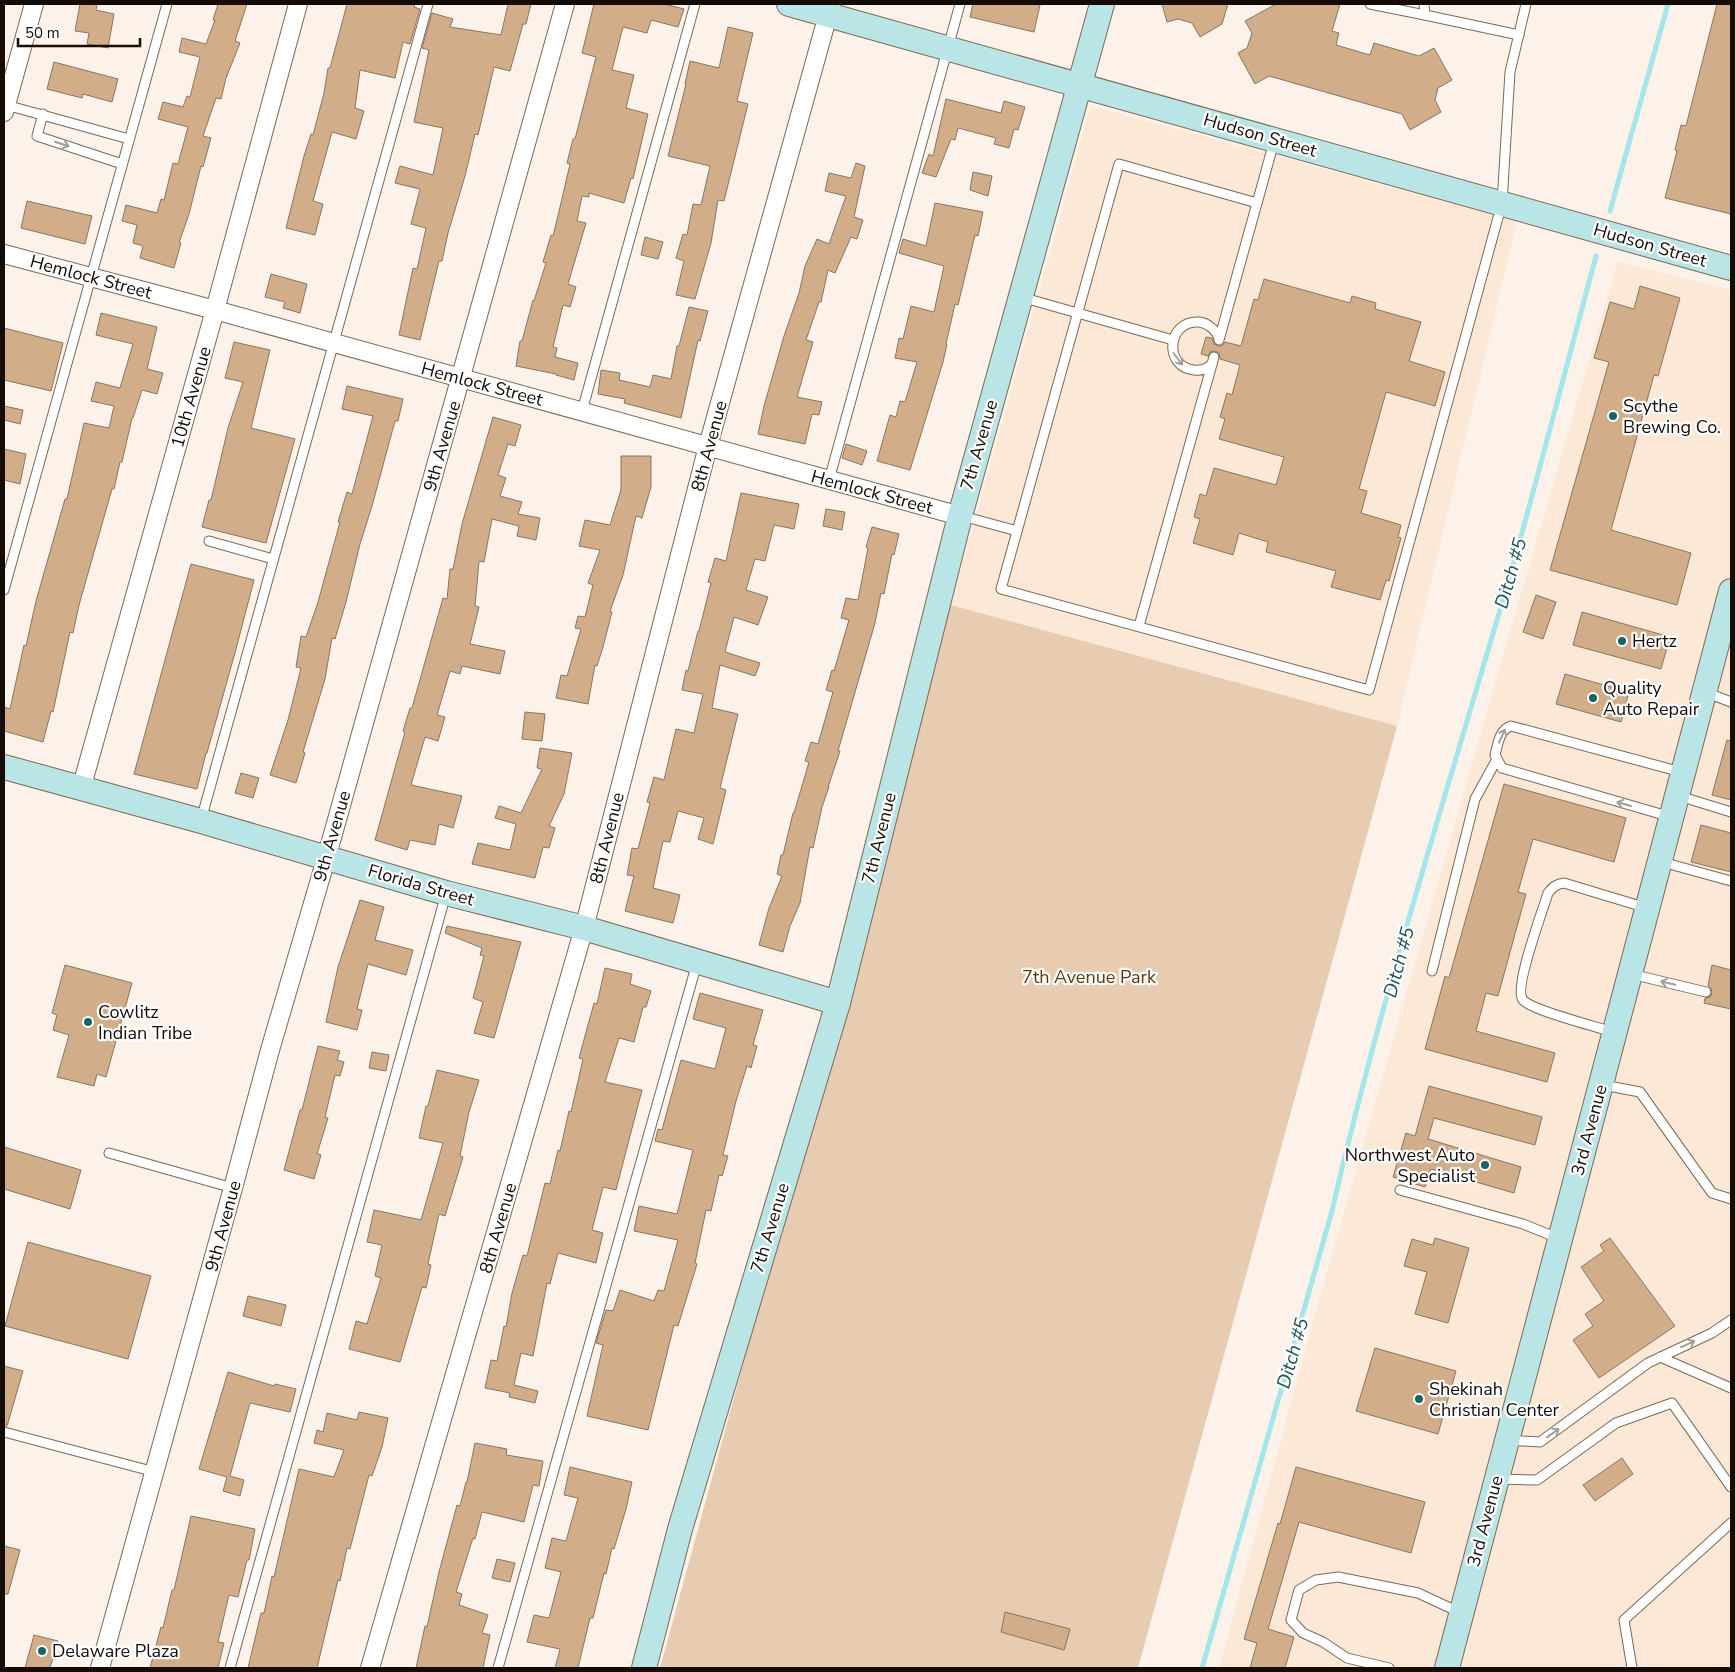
<svg xmlns="http://www.w3.org/2000/svg" width="1735" height="1672" font-family="'Nunito Sans',sans-serif">
	<style>
		.built { fill: #fbe8d6 }
		.green { fill: #e7ccb2 }
		.lines { fill: none; stroke-linecap: round; stroke-linejoin: round }
		.stream { stroke: #a5e6ea; stroke-width: 5 }
		.building { fill: #d2ad89; stroke: #8b7560 }
		.lane-casing { stroke: #7e6853; stroke-width: 11 }
		.street-casing { stroke: #7e6853; stroke-width: 20 }
		.secondary-casing { stroke: #7e6853; stroke-width: 26 }
		.lane { stroke: #fff; stroke-width: 9 }
		.street { stroke: #fff; stroke-width: 18 }
		.secondary { stroke: #bae5e7; stroke-width: 24 }
		.oneway { stroke: #a19e9b }
		.poi-dot { fill: #17656a; stroke: #fff; stroke-width: 2 }
		.labels { text-anchor: middle; stroke-width: 4.5; stroke-linejoin: round; paint-order: stroke }
		.street-label { font-size: 18px; fill: #140c05; stroke: #fff }
		.poi-label { font-size: 18px; fill: #140c05; stroke: #fff; text-anchor: start }
		.park-label { font-size: 18px; fill: #5b370a; stroke: #fff }
		.water-label { font-size: 19px; font-style: italic; fill: #1a5155; stroke: #fff }
	</style>
	<rect width="100%" height="100%" fill="#fcf2e9"/>
	<g class="built">
		<path d="M1091,106l426,115 -120,505 -446,-121z"/>
		<path d="M1618,261l113,29v1378h-512l93,-343 182,-638z"/>
	</g>
	<path class="green" d="M951,605l446,121 -259,942h-478z"/>
	<g class="lines">
		<g class="stream">
			<path d="M1610,211l58,-207"/>
			<path d="M1202,1668l130,-457c50,-217 118,-429 180,-642 29,-104 56,-209 84,-313"/>
		</g>
	</g>
	<g class="building">
		<path d="M80,4h17l-1,6 18,4 -6,34 -21,-4 2,-11 -14,-2z"/>
		<path d="M218,4h29l-12,37 5,2 -14,35 -5,21 -5,-1 -13,38 8,2 -8,29 -2,-1 -12,48 -10,29h2l-7,25 -34,-10 3,-12 -10,-3 4,-18 -15,-4 4,-16 31,8 4,-14 3,1 9,-37 5,1 10,-37 -30,-8 5,-17 20,5 4,-11 3,1 10,-40 -21,-5 3,-14 24,6 9,-24h-2z"/>
		<path d="M347,4h68l-1,3 6,2 -10,35 -7,-2 -8,36 -35,-8 -5,38 9,3 -8,28 -24,-7 -19,69 10,3 -8,31 -29,-7 18,-72 7,-22 2,1 11,-42 4,-25h2z"/>
		<path d="M508,4h23l-5,20h-3l-13,47 -16,-4 -16,68 -3,-1 -10,42 -17,57 -6,28h-3l-19,79 -21,-5 14,-67 4,1 9,-41 -15,-4 9,-35 -25,-6 5,-17 33,9 10,-47 -29,-6 15,-72 -7,-2 10,-35 21,6 -3,8 51,8z"/>
		<path d="M594,4h70l20,5 -6,18 -27,-7 -4,13 -24,-6 -11,43 22,5 -8,33 22,6 -15,65 -2,-1 -7,25 -35,-10v4l-7,-1 -5,25 9,2 -18,61 8,3 -6,20 -7,-2 -10,42 4,1 -2,9 23,6 -4,17 -18,-5v-1l-40,-8 4,-25h2l11,-41 1,1 12,-38 -3,-1 8,-27 2,1 8,-33 9,-39 -3,-1 6,-24h2l21,-82 -14,-4z"/>
		<path d="M973,4h60l7,1 -6,27 -64,-15z"/>
		<path d="M1162,4h66l-6,20 -22,13 -8,-14 -14,-4 -11,3z"/>
		<path d="M1276,4h64l-8,27 7,2 -3,12 34,10 4,-12 45,13 15,-8 18,32 -14,8 -3,12 6,12 -31,18 -8,-16 -133,-38 -14,8 -17,-31 9,-5 5,-15 -7,-12z"/>
		<path d="M1717,4h14v210l-66,-16 12,-47 -2,-1 6,-25 5,1z"/>
		<path d="M728,27l25,6 -16,68 11,3 -24,97 -6,-1 -7,43 -16,56 -19,-4 8,-34 -8,-3 7,-24 4,1 6,-31 8,1 9,-39 -42,-10 18,-72h-1l5,-23 29,7z"/>
		<path d="M54,62l64,17 -6,23 -29,-8 -1,4 -35,-9z"/>
		<path d="M946,99l55,14 3,-12 21,6 -7,23 -4,-1 -5,19 -15,-4 2,-6 -38,-10 -3,12 -4,-1 -15,38 -14,-4 7,-19 4,2z"/>
		<path d="M856,163l9,3 -11,51 9,3 -6,19 -6,-2 -16,36 -7,-3 -7,32h-2l-13,38 7,2 -16,55 25,5 -3,13 -7,-1 -7,30 -47,-10 6,-28 20,-70 15,-43 6,-27 12,-27 12,5 17,-48 -21,-5 4,-18 22,5z"/>
		<path d="M973,172l19,4 -4,20 -18,-6z"/>
		<path d="M27,201l65,15 -7,28 -64,-16z"/>
		<path d="M935,203l48,9 -5,24 -3,-1 -17,70 -3,-1 -9,40h1l-4,18 -33,108 -33,-9 13,-46 6,2 4,-16 5,1 12,-40 -22,-4 4,-20 4,1 8,-33 23,6 10,-46 -45,-13 4,-14 23,7z"/>
		<path d="M645,237l18,5 -5,17 -17,-4z"/>
		<path d="M271,274l36,10 -7,29 -17,-5 2,-6 -20,-5z"/>
		<path d="M1264,279l86,24 2,-7 24,7 -1,6 46,13 -12,39 36,11 -10,34 -49,-14 -27,97 8,2 -6,22 40,12 -3,12 3,1 -12,43 -3,-1 -6,20 -49,-13 5,-16 -70,-19 2,-10 -29,-9 -6,22 -40,-12 7,-24 -6,-2 6,-23 6,2 8,-28 62,17 8,-28 -65,-18 6,-20 -5,-2 7,-24 5,2 8,-30 -20,-6 -1,-6 -4,-2 -5,1 -2,4 -7,-2 5,-17 6,1 2,6 4,2 5,-1 2,-3 16,4 13,-47 4,1z"/>
		<path d="M1640,286l40,12 -22,78 -4,-1 -43,155 80,23 -14,52 -127,-35 59,-208 -15,-4 16,-56 24,7z"/>
		<path d="M689,307l19,4 -8,30 -2,-1 -17,78 -57,-15 1,-4 -27,-5 3,-24 19,3 -1,7 31,7 3,-12 18,4 6,-33h2z"/>
		<path d="M101,313l56,14 -10,42 16,4 -6,21 -15,-4 -9,28h-1l-10,44h-2l-6,27h-2l-33,116 -6,28 -3,-1 -17,80 -2,-1 -8,31 -39,-11v-24l6,2 14,-64 2,1 10,-45 29,-102h2l17,-76 25,5 5,-22 -23,-5 5,-19 24,6 13,-44 -37,-9z"/>
		<path d="M4,328l59,15 -12,48 -47,-11z"/>
		<path d="M234,342l36,8 -19,78 44,11 -29,104 -64,-16 7,-27h2l17,-72 15,-46 -18,-4z"/>
		<path d="M347,386l56,13 -5,22h-3l-23,85 -12,38 -14,58 -11,37 -3,-1 -7,41 -22,73 2,1 -9,30 -26,-8 18,-55 13,-52 -5,-1 5,-31 5,1 12,-35 22,-80h-2l9,-30 5,2 21,-78 -31,-7z"/>
		<path d="M4,406l19,4 -3,14 -16,-4z"/>
		<path d="M493,417l28,8 -6,21 -7,-2 -10,31 8,3 -6,18 22,6 -4,12 22,4 -4,22 -19,-4 2,-10 -27,-7 -8,43 -5,-1 -4,45 4,1 -9,37 35,7 -5,23 -38,-8 -2,8 -10,-3 -13,44 8,2 -7,24 -13,-4 -14,48 51,11 -9,32 -14,-4 -4,21 -25,-5 -3,10 -32,-10 30,-108 -2,-1 7,-23h2l31,-110 4,1 3,-30h3l9,-45z"/>
		<path d="M846,444l21,7 -5,14 -20,-7z"/>
		<path d="M4,449l22,5 -6,30 -16,-4z"/>
		<path d="M621,456h30v31l-9,31 -6,-2 -13,59 -13,36 2,1 -9,35 -6,19 -2,-1 -7,39 -32,-6 5,-23 6,1 14,-47 -6,-1 3,-12 7,1 8,-32 -5,-2 12,-33 -21,-4 6,-26 25,5 11,-35z"/>
		<path d="M741,493l58,11 -5,25 -20,-4 -9,36 -10,-2 -9,31 22,7 -10,28 -24,-8 -9,35 35,11 -5,13 -35,-11 -8,43 26,6 -18,74 6,2 -13,54 -15,-5 6,-21 -26,-7 -8,31 -7,-1 -10,47 27,7 -7,28 -48,-12 9,-35 -7,-1 5,-27 6,1 12,-46 -3,-1 7,-25 10,3 12,-51 18,4 9,-39 -21,-4 4,-20 2,1 10,-40h1l12,-48 -3,-1 7,-24 11,3z"/>
		<path d="M826,509l19,3 -3,18 -19,-4z"/>
		<path d="M872,527l27,7 -5,21 -2,-1 -8,40 -3,-1 -6,30 -37,128h2l-12,36h1l-7,20 -9,41 -3,-1 -10,56 -10,23 -7,26 -24,-7 10,-37 13,-32 -5,-2 4,-19h2l10,-42h1l15,-51 -4,-1 6,-19 7,2 15,-52 -7,-2 6,-20 2,1 15,-51 -8,-2 5,-20 12,2 10,-52 -2,-1z"/>
		<path d="M191,564l63,16 -18,69 -29,104h-1l-9,36 -63,-15z"/>
		<path d="M1536,595l20,7 -13,37 -20,-7z"/>
		<path d="M1582,612l88,25 -9,32 -88,-24z"/>
		<path d="M1565,674l64,18 -8,30 -65,-18z"/>
		<path d="M525,712l20,2 -3,27 -20,-2z"/>
		<path d="M1727,740l4,1v59l-19,-5z"/>
		<path d="M540,748l32,5 -8,41 -15,32 6,2 -6,20 -6,-1 -8,31 -63,-14 6,-21 32,7 6,-26 -21,-6 4,-12 22,7 21,-44 -5,-1z"/>
		<path d="M241,773l18,5 -6,20 -18,-5z"/>
		<path d="M1504,784l122,34 -12,44 -81,-23 -15,53 8,2 -28,102 -12,-3 -10,38 79,22 -8,29 -122,-33 20,-73 4,2z"/>
		<path d="M1701,825l30,8v39l-40,-10z"/>
		<path d="M360,900l24,7 -9,33 38,10 -7,25 -38,-11 -11,45 5,1 -5,20 -31,-8 12,-55z"/>
		<path d="M447,926l74,16 -27,96 -20,-5 9,-31 -10,-4 11,-42 -4,-1 2,-7 -37,-15z"/>
		<path d="M65,965l67,18 -26,94 -9,-3 -3,12 -37,-9 12,-42 -16,-5 4,-15 -5,-2z"/>
		<path d="M1712,965l19,5v39l-27,-6 1,-5 5,-1 2,-4 -1,-5 -3,-2z"/>
		<path d="M605,968l27,6 -2,10 21,7 -5,16h-3l-9,35 -15,-4 -14,44 37,8 -26,100 -13,-3 -11,43 11,3 -7,30 -38,-10 -8,31 -3,-1 -14,73 -12,-3 -7,32 24,6 -3,12 -26,-6 1,-4 -25,-5 6,-28 6,1 7,-35 2,1 6,-34 11,-38 4,1 18,-73 5,1 8,-34 2,1 9,-40 2,1 12,-53 -4,-1 15,-55 3,1z"/>
		<path d="M700,993l63,17 -10,35 4,1 -6,22 -4,-2 -11,35 -13,54 5,1 -6,20 -3,-1 -8,36 -5,-1 -11,53 2,1 -19,62 -4,-1 -26,105 -61,-14 16,-71 -7,-2 10,-33 7,1 7,-21 34,11 4,-11 6,1 14,-51 -44,-9 5,-25 38,8 16,-64 -38,-9 3,-12 4,1 19,-70 34,9 11,-41 -33,-9z"/>
		<path d="M318,1046l22,5 -3,9 7,2 -4,14 -5,-1 -10,42 3,1 -11,36 4,1 -7,24 -30,-9 16,-60h2z"/>
		<path d="M372,1052l17,3 -3,16 -17,-3z"/>
		<path d="M437,1070l42,10 -10,32 -9,44 3,1 -18,59 -6,-2 -11,50 3,1 -5,23 -4,-1 -22,75 -51,-13 7,-28 11,3 14,-46 -6,-2 7,-31 -15,-3 7,-32 47,10 22,-77 -24,-5 7,-32h2z"/>
		<path d="M1429,1086l113,31 -7,28 -101,-27 -6,21 93,28 -7,26 -83,-24 -6,18 -32,-10 13,-44 9,3z"/>
		<path d="M4,1147l77,23 -11,39 -66,-20z"/>
		<path d="M1435,1238l34,10 -21,75 -33,-9 12,-42 -23,-6 8,-27 21,6z"/>
		<path d="M1610,1238l65,88 -76,52 -26,-38 20,-14 -8,-12 19,-13 -23,-34 23,-16 -4,-6z"/>
		<path d="M28,1242l123,34 -23,83 -123,-33z"/>
		<path d="M248,1296l38,9 -5,21 -38,-10z"/>
		<path d="M1375,1348l81,23 -18,63 -82,-23z"/>
		<path d="M4,1366l19,5 -16,55h-3z"/>
		<path d="M228,1372l46,14 1,-2 21,5 -6,23 -40,-9 -20,73 14,4 -4,16 -17,-5 4,-14 -28,-8z"/>
		<path d="M359,1412l29,6 -6,29 -10,29 -3,-1 -19,74 -3,-1 -7,33 -2,-1 -21,88h-69l13,-55h3l8,-37 2,1 25,-108 35,8 10,-27 -30,-7 3,-13 6,2 4,-19 30,7z"/>
		<path d="M475,1443l32,6 -1,6 37,6 -4,25 -6,-1 -9,37 -42,-10 -7,27 -2,-1 -17,54 6,2 -3,11 29,10 -6,18 8,2 -7,33h-67l9,-42 2,1 12,-55 18,-67 3,1 6,-24h1z"/>
		<path d="M1622,1458l11,16 -38,27 -12,-16z"/>
		<path d="M570,1467l62,15 -6,27 -12,40 -2,-1 -6,26 -2,-1 -11,45h-3l-12,50h-23l5,-19 -33,-7 7,-27 15,3 12,-46 -16,-4 7,-30 14,3 12,-43 -14,-3z"/>
		<path d="M1296,1467l129,35 -14,51 -112,-31 -31,107 26,8 -9,31h-35l7,-25 -13,-4 34,-116 2,1z"/>
		<path d="M191,1516l64,13 -6,31h-2l-9,37 -9,-2 -11,47 6,1 -6,25h-68l11,-41 2,1 9,-38h2z"/>
		<path d="M4,1546l16,4 -12,44h-4z"/>
		<path d="M497,1559l18,4 -5,19 -18,-4z"/>
		<path d="M1005,1612l65,17 -6,21 -63,-18z"/>
		<path d="M34,1635l24,6 -8,27h-25z"/>
	</g>
	<g class="lines">
		<defs>
			<g id="lane">
				<path d="M1370,4l55,11"/>
				<path d="M1424,4l1,11 94,20"/>
				<path d="M6,105l123,34"/>
				<path d="M43,114l-6,22 85,28"/>
				<path d="M1257,203l-138,-39 -118,425 368,101 133,-487 8,-131 16,-68"/>
				<path d="M1021,297l152,43"/>
				<path d="M1219,340l55,-198"/>
				<path d="M1212,364c-5,5 -11,7 -18,6 -31,-3 -27,-50 5,-48 9,1 17,8 20,16"/>
				<path d="M582,411l113,-407"/>
				<path d="M829,480l131,-476"/>
				<path d="M962,516l55,15"/>
				<path d="M209,541l64,18"/>
				<path d="M4,590l163,-586"/>
				<path d="M1139,626l75,-269"/>
				<path d="M1705,692l26,10"/>
				<path d="M1679,796l52,16"/>
				<path d="M1671,817l-169,-49 -7,-13c3,-11 4,-25 16,-29l170,46"/>
				<path d="M201,820l227,-816"/>
				<path d="M1662,862l69,19"/>
				<path d="M1432,971l43,-172 22,-40"/>
				<path d="M1631,974l75,18"/>
				<path d="M1613,1032c-16,-5 -82,-22 -90,-32 -10,-11 20,-90 25,-107 5,-6 8,-9 16,-10l83,25"/>
				<path d="M1603,1085l37,7 72,101 19,6"/>
				<path d="M109,1153l124,35"/>
				<path d="M1400,1190l123,34 37,15"/>
				<path d="M1660,1357l71,31"/>
				<path d="M4,1432l151,40"/>
				<path d="M1507,1440l33,2 108,-79 64,-30 19,-13"/>
				<path d="M1497,1479l40,1 79,-57 56,-20 59,84"/>
				<path d="M230,1668l216,-774"/>
				<path d="M498,1668l199,-705"/>
				<path d="M1389,1668l-42,-10 -24,-16 -20,-9 -12,-13 8,-30 17,-10 22,-3 80,16 43,20"/>
				<path d="M1632,1668l-8,-48 107,-97"/>
			</g>
			<g id="street">
				<path d="M4,112l30,-108"/>
				<path d="M4,254l211,56 745,206"/>
				<path d="M81,789l134,-479 83,-306"/>
				<path d="M100,1668l133,-480 37,-138 56,-191 239,-855"/>
				<path d="M370,1668l214,-740 124,-482 123,-442"/>
			</g>
			<g id="secondary">
				<path d="M789,4l942,264"/>
				<path d="M4,767l197,54 245,72 138,35 254,75"/>
				<path d="M644,1668l36,-139 158,-526 122,-487 142,-512"/>
				<path d="M1447,1668l284,-1077"/>
			</g>
		</defs>
		<use href="#lane" class="lane-casing"/>
		<use href="#street" class="street-casing"/>
		<use href="#secondary" class="secondary-casing"/>
		<use href="#lane" class="lane"/>
		<use href="#street" class="street"/>
		<use href="#secondary" class="secondary"/>
	</g>
	<defs><path id="oneway-shaft" d="M-6 0H5M1.5-3L5.5 0L1.5 3" fill="none" stroke-width="1.6" stroke-linecap="round" stroke-linejoin="round" transform="scale(1.25)"/></defs>
	<g class="oneway">
		<use href="#oneway-shaft" transform="translate(62 144) rotate(18)"/>
		<use href="#oneway-shaft" transform="translate(1178 359) rotate(53)"/>
		<use href="#oneway-shaft" transform="translate(1502 736) rotate(-66)"/>
		<use href="#oneway-shaft" transform="translate(1624 804) rotate(-164)"/>
		<use href="#oneway-shaft" transform="translate(1668 983) rotate(-167)"/>
		<use href="#oneway-shaft" transform="translate(1688 1344) rotate(-25)"/>
		<use href="#oneway-shaft" transform="translate(1553 1433) rotate(-36)"/>
	</g>
	<g class="poi-dot">
		<circle cx="1613" cy="416" r="5"/>
		<circle cx="1622" cy="641" r="5"/>
		<circle cx="1593" cy="698" r="5"/>
		<circle cx="88" cy="1022" r="5"/>
		<circle cx="1485" cy="1165" r="5"/>
		<circle cx="1419" cy="1399" r="5"/>
		<circle cx="42" cy="1651" r="5"/>
	</g>
	<g class="labels">
		<g class="street-label">
			<text transform="translate(1260 135) rotate(16)" y="6">Hudson Street</text>
			<text transform="translate(1650 245) rotate(16)" y="6">Hudson Street</text>
			<text transform="translate(91 277) rotate(15)" y="6">Hemlock Street</text>
			<text transform="translate(482 384) rotate(15)" y="6">Hemlock Street</text>
			<text transform="translate(191 397) rotate(-74)" y="6">10th Avenue</text>
			<text transform="translate(979 445) rotate(-74)" y="6">7th Avenue</text>
			<text transform="translate(442 446) rotate(-74)" y="6">9th Avenue</text>
			<text transform="translate(709 446) rotate(-75)" y="6">8th Avenue</text>
			<text transform="translate(872 492) rotate(15)" y="6">Hemlock Street</text>
			<text transform="translate(332 836) rotate(-74)" y="6">9th Avenue</text>
			<text transform="translate(607 838) rotate(-76)" y="6">8th Avenue</text>
			<text transform="translate(879 838) rotate(-76)" y="6">7th Avenue</text>
			<text transform="translate(421 885) rotate(16)" y="6">Florida Street</text>
			<text transform="translate(1589 1130) rotate(-75)" y="6">3rd Avenue</text>
			<text transform="translate(223 1226) rotate(-75)" y="6">9th Avenue</text>
			<text transform="translate(498 1228) rotate(-74)" y="6">8th Avenue</text>
			<text transform="translate(770 1228) rotate(-73)" y="6">7th Avenue</text>
			<text transform="translate(1485 1521) rotate(-75)" y="6">3rd Avenue</text>
		</g>
		<g class="poi-label">
			<text x="1623" y="412">Scythe<tspan x="1623" dy="21">Brewing Co.</tspan></text>
			<text x="1632" y="647">Hertz</text>
			<text x="1603" y="694">Quality<tspan x="1603" dy="21">Auto Repair</tspan></text>
			<text x="98" y="1018">Cowlitz<tspan x="98" dy="21">Indian Tribe</tspan></text>
			<text x="1475" y="1161" text-anchor="end">Northwest Auto<tspan x="1475" dy="21">Specialist</tspan></text>
			<text x="1429" y="1395">Shekinah<tspan x="1429" dy="21">Christian Center</tspan></text>
			<text x="52" y="1657">Delaware Plaza</text>
		</g>
		<g class="park-label">
			<text x="1089" y="983">7th Avenue Park</text>
		</g>
		<g class="water-label">
			<text transform="translate(1510 573) rotate(-74)" y="7">Ditch #5</text>
			<text transform="translate(1398 962) rotate(-75)" y="7">Ditch #5</text>
			<text transform="translate(1292 1353) rotate(-74)" y="7">Ditch #5</text>
		</g>
	</g>
	<rect width="1735" height="1672" fill="none" stroke="#140c05" stroke-width="10"/>
	<path d="M18 38v8h122v-8" fill="none" stroke="#140c05" stroke-width="2.5"/>
	<text x="25" y="38" font-size="15" fill="#140c05" stroke="#ffffff" stroke-width="4" paint-order="stroke">50 m</text>
</svg>
